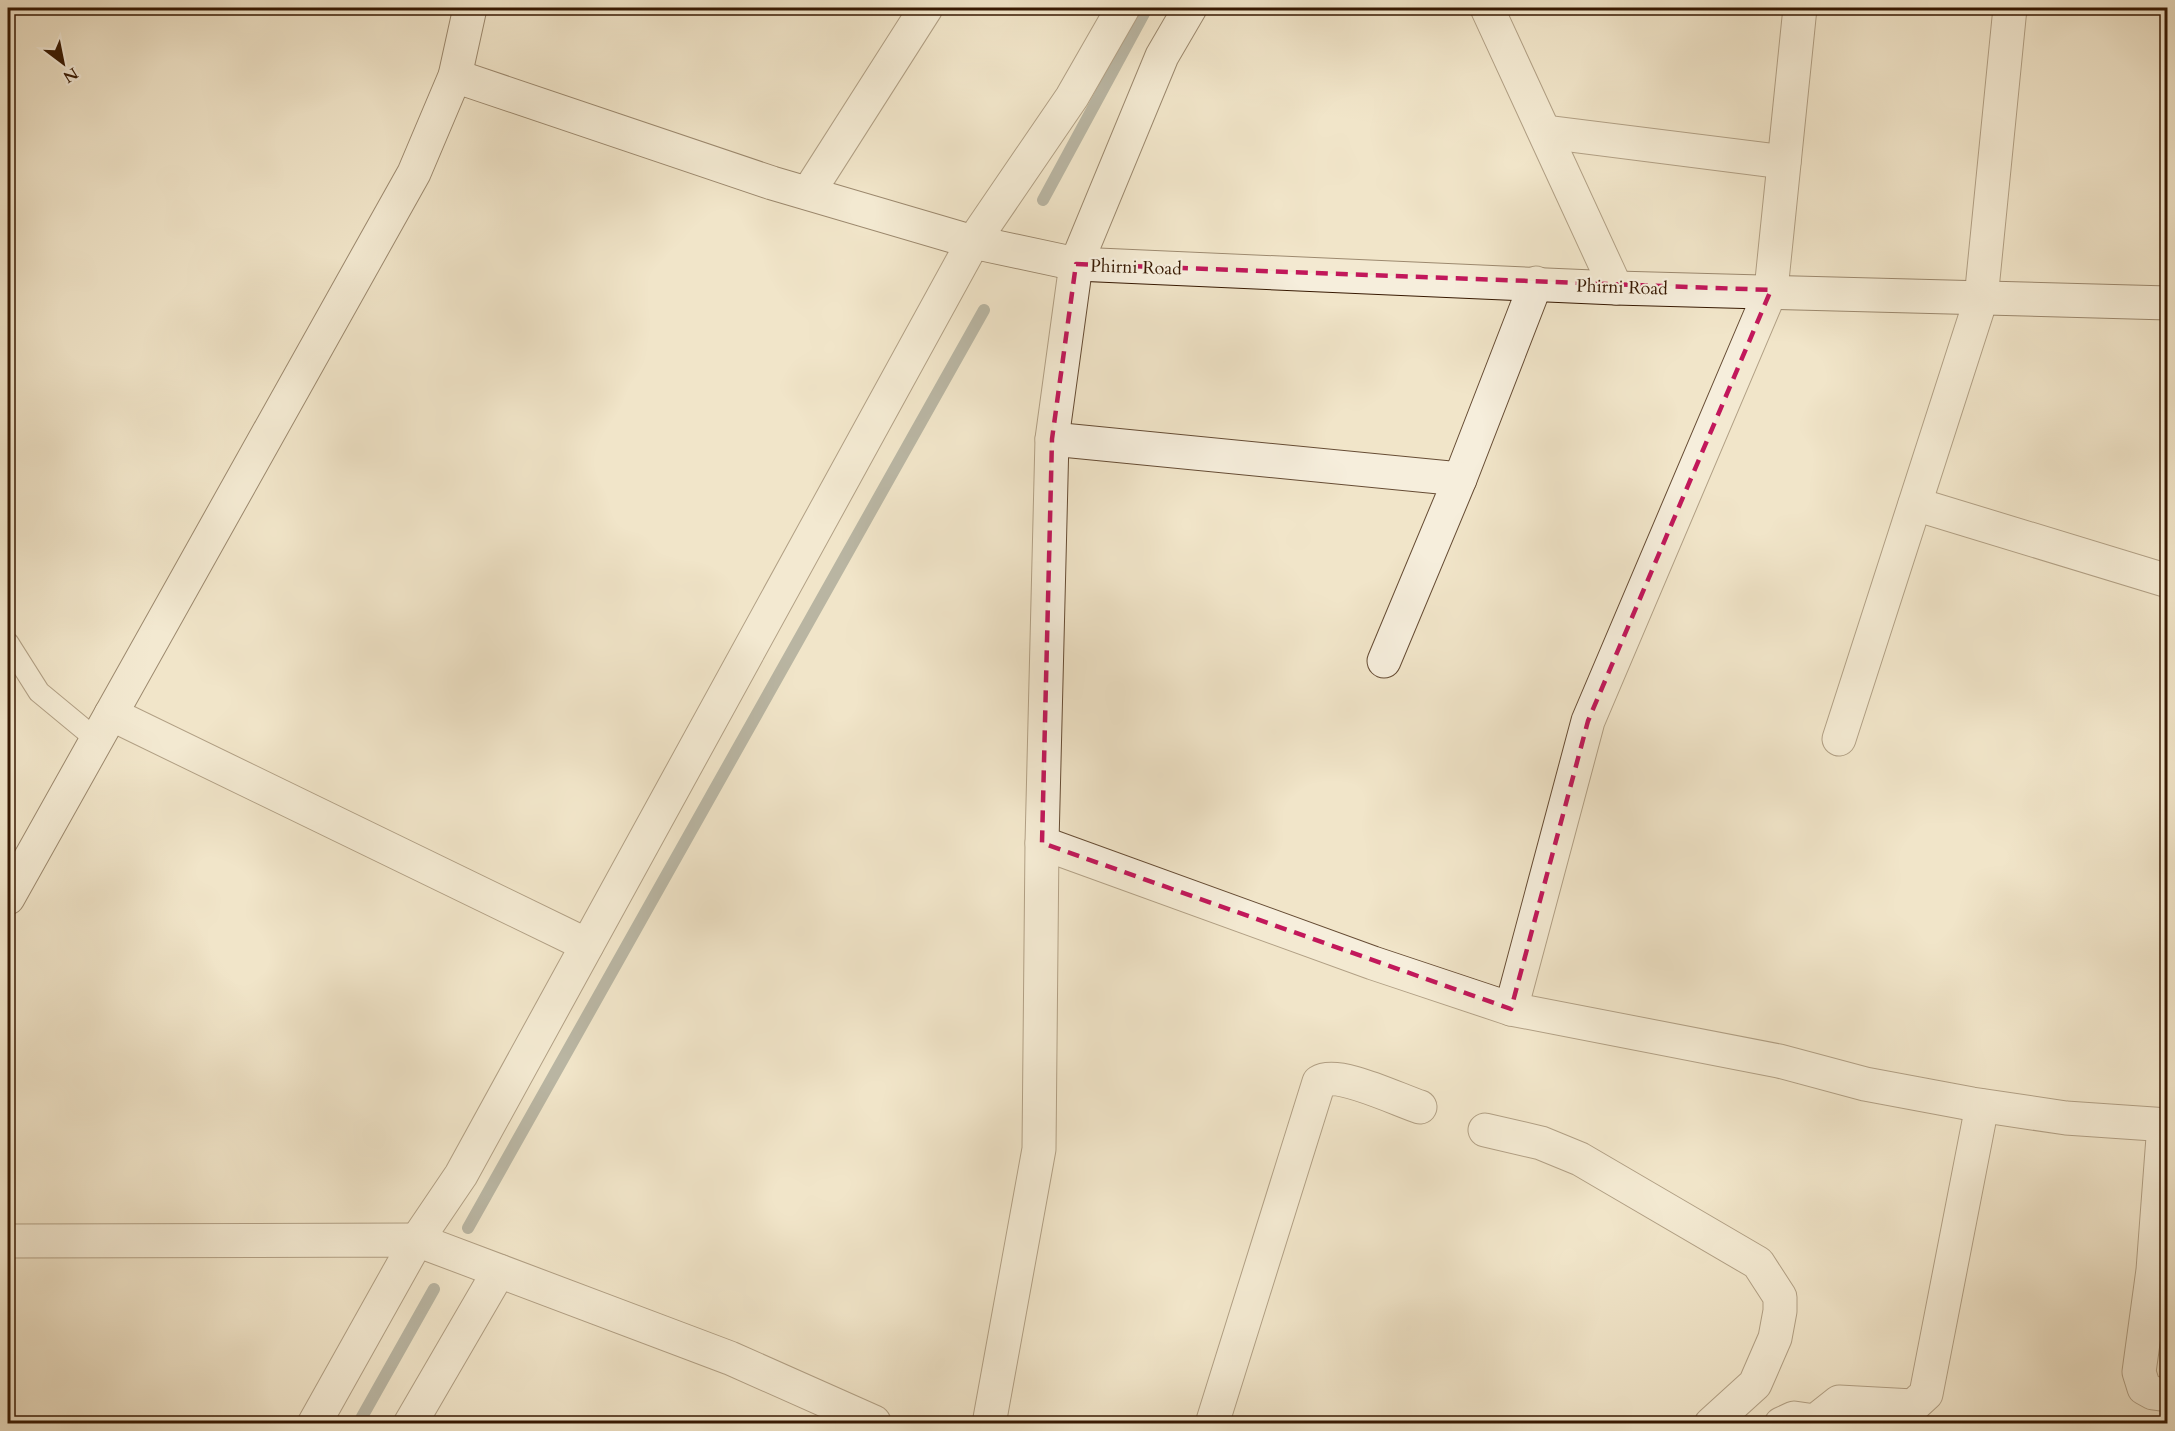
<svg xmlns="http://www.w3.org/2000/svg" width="2175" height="1431" font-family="Cardo,serif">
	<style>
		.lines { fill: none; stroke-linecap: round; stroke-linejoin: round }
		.stream { stroke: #757b73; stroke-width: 12 }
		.lane-casing { stroke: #664c34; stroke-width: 23 }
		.street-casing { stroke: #664c34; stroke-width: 35 }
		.secondary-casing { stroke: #371902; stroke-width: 35 }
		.lane { stroke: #f6eedc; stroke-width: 21 }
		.street { stroke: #f6eedc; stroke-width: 33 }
		.secondary { stroke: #f6eedc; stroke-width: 33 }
		.marked { fill: none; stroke: #c2185b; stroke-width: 4.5; stroke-dasharray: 12 8; stroke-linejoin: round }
		.labels { text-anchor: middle; stroke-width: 4.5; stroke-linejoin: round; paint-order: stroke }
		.street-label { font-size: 18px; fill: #371902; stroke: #f6eedc }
	</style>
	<rect width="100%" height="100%" fill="#f1e5c9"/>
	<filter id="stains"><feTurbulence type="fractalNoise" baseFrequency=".00333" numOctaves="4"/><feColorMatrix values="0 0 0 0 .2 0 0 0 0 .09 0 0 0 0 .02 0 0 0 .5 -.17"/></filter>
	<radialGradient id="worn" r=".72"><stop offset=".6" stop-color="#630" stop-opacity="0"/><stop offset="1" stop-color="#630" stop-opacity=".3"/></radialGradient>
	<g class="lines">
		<g class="stream">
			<path d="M1043,200l104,-192"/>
			<path d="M468,1228l516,-918"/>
			<path d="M358,1424l76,-135"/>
		</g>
		<defs>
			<path id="lane" d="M8,643l31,49 58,48"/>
			<g id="street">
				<path d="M1487,8l129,280"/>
				<path d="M1546,132l238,30"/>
				<path d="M808,193l118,-185"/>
				<path d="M1052,439l408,40 76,-196"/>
				<path d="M1915,504l253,77"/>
				<path d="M1384,661l76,-182"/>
				<path d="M111,714l476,231"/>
				<path d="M1839,739l142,-440 29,-291"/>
				<path d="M1042,843l331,120 138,46 268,52 86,23 107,20 94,14 102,7"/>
				<path d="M1511,1009l77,-288 183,-431 29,-282"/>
				<path d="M2164,1124l-11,146 -14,102 5,16 9,5 15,2"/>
				<path d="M1485,1130l56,13 39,16 178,104 22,34v14l-5,27 -20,46 -44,40"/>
				<path d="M8,1241l409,-1 313,118 144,64"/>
				<path d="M314,1424l103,-184 44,-65 512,-933 99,-145 51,-89"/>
				<path d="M410,1424l89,-153"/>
				<path d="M989,1424l50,-275 3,-306 10,-404 24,-175"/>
				<path d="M1212,1424l107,-342c19,-12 79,18 101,25"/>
				<path d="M1781,1424l13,-6 21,3 24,-19 74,4 13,-12 56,-288"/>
			</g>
			<g id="secondary">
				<path d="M455,76l317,107 201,59 103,22 540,24 552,15"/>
				<path d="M1076,264l86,-208 28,-48"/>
				<path d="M8,898l406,-725 41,-97 15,-68"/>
			</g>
		</defs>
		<use href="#lane" class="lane-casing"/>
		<use href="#street" class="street-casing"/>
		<use href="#secondary" class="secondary-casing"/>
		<use href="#lane" class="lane"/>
		<use href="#street" class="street"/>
		<use href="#secondary" class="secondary"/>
	</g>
	<path d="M0 0H2175V1431H0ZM1076,264l695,26 -183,431 -77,288 -469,-166 10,-404z" fill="#f1e5c9" fill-opacity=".55" fill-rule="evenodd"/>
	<path class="marked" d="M1076,264l695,26 -183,431 -77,288 -469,-166 10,-404z"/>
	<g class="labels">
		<g class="street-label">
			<text transform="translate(1136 267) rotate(2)" y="6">Phirni Road</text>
			<text transform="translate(1622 287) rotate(2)" y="6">Phirni Road</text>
		</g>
	</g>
	<rect width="2175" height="1431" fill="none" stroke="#f1e5c9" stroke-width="30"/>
	<rect x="9" y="9" width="2157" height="1413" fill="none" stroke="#371902" stroke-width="3"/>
	<rect x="15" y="15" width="2145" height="1401" fill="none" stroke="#371902" stroke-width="1.5"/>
	<g transform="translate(63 63) rotate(148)" stroke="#f6eedc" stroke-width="4.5" paint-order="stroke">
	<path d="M0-4.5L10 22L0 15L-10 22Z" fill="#371902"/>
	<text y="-9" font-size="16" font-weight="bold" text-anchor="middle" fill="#371902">N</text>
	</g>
	<rect width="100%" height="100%" filter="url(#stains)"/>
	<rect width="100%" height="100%" fill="url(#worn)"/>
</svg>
